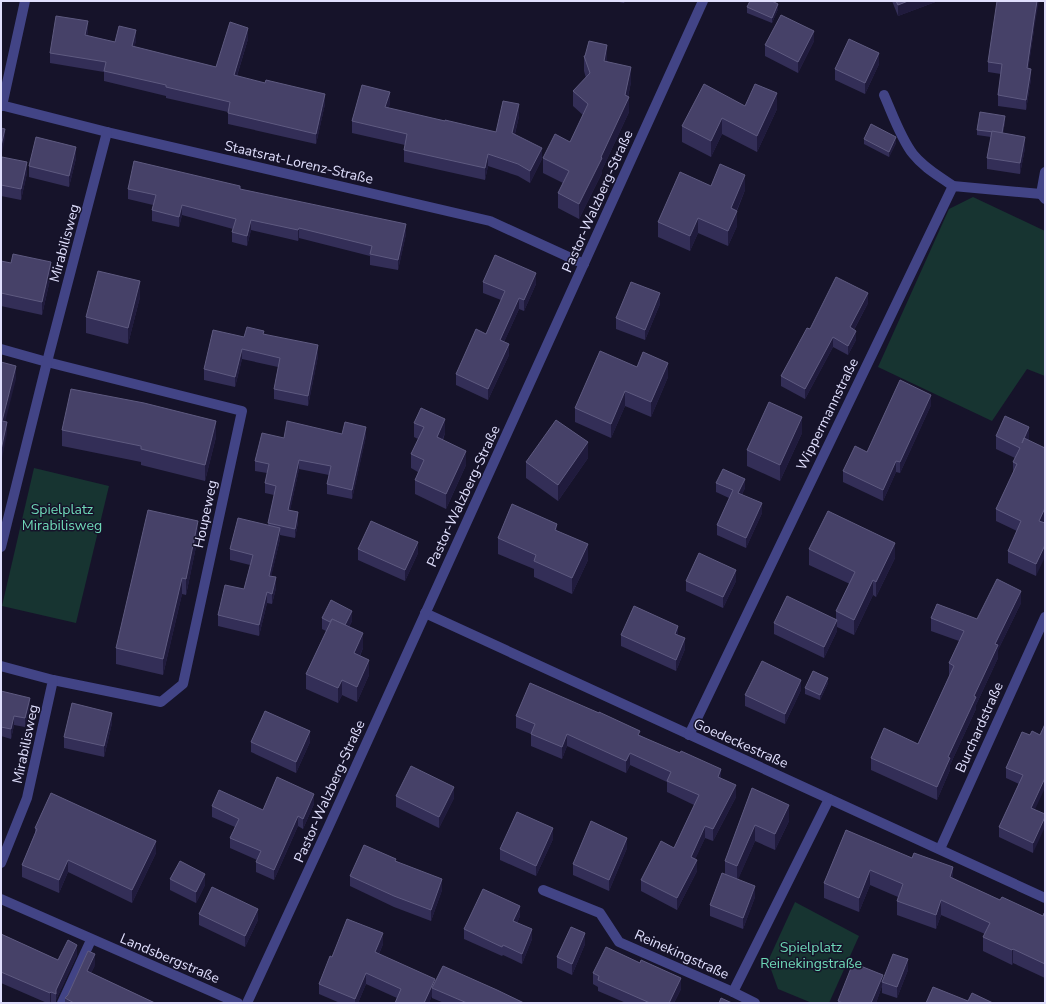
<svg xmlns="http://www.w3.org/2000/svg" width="1046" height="1004" font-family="'Nunito Sans',sans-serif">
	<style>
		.green { fill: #173431 }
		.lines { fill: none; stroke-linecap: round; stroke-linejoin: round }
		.minor { stroke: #424486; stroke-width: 10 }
		.wall { fill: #332e57 }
		.shaded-wall { fill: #201b3d }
		.building { fill: #464168; stroke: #5e5a80 }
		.labels { text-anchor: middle; stroke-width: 3; stroke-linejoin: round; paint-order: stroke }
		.street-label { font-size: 14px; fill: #e0dffd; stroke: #16132a }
		.park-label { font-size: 14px; fill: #6ed9b7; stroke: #16132a }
	</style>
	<rect width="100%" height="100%" fill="#16132a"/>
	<g class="green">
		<path d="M973,197l72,34v145l-18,-7 -35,52 -114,-54 71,-158z"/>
		<path d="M34,468l75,18 -33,137 -74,-17z"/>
		<path d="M795,902l64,34 -30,67h-17l-34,-14 -10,-28z"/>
	</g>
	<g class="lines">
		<g class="minor">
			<path d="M884,95c8,18 17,44 29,59 11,14 26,22 40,32"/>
			<path d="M1,105l106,27 383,89 94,43"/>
			<path d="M2,106l23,-105"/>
			<path d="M1045,172l-4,22 4,5"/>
			<path d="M1,349l46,13 195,49 -59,273 -22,18 -108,-22"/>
			<path d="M1,547l46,-185 60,-230"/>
			<path d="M425,613l620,285"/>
			<path d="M1,666l52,14 -26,118 -26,65"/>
			<path d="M689,735l264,-549 88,8"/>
			<path d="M940,849l105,-232"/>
			<path d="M543,890l57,23 19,29 114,50 22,11"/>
			<path d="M1,899l237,104"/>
			<path d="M733,992l96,-193"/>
			<path d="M62,1003l29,-63"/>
			<path d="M247,1003l81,-175 375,-827"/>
		</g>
	</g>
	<g class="wall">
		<path d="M614,1h11l-1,2z"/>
		<path d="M892,1h46l-40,15z"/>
		<path d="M747,7l31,2 -6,14 -25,-10z"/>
		<path d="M1034,30l-6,39 3,10 -5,31 -28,-4v-11l3,-21 -13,-2v-10z"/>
		<path d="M88,31l-1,5 28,6 21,-1 -2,6 82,20 32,-28 -11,37 88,28 -9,40 -88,-20v-12l-62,-14v-2l-62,-15v-9l-54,-9v-10z"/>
		<path d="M814,41l-16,32 -33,-17v-11z"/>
		<path d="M584,56l23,4v1l24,21 -3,15 1,15 -27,58v3l-23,46 -21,-11v-15l5,-10 -20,-10v-15l27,-16 13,-27 -10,-9v-15l13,-13 -2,-7z"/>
		<path d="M879,64l-14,30 -30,-14v-11z"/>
		<path d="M390,104l-2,4 57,13 51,11 23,-16 -4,18 27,25 -12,24 -12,-7 -30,-10 -3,14 -81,-18v-12l1,-5 -53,-12v-12z"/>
		<path d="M745,106l32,3 -20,43 -35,-18 -11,23 -29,-15v-16z"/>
		<path d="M1005,122l-2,11 22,15 -5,26 -33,-5v-11l4,-21 -14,-2v-5z"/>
		<path d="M864,139l32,4 -7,14 -25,-13z"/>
		<path d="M76,158l-7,29 -40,-10v-11z"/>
		<path d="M1,161l26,12 -6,27 -20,-4z"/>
		<path d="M711,186l34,4 -8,21v15l-9,20 -30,-13 -8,18 -32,-14v-15z"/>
		<path d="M128,189h112l166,45 -8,36 -28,-5v-9l-71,-18 -1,3 -47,-11 -4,16 -15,-4v-10l1,-3 -51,-14 -3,12 -27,-6v-11l1,-5 -25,-6z"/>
		<path d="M1,261l50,14 -9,40 -41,-9z"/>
		<path d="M483,282l53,2 -12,27 -5,-2 -15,33 5,13 -21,45 -32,-15v-11l30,-40 15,-34 -18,-7z"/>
		<path d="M140,297l-12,47 -42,-11v-16z"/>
		<path d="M868,303l-14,27 2,10 -8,15 -15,-8 -28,52 -24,-13v-10l29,-47z"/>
		<path d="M660,304l-15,36 -29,-11v-11z"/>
		<path d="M264,335l54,21 -10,50 -34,-7v-10l4,-22 -36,-8 -7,28 -31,-7v-11l40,-32z"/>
		<path d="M637,367l31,10 -17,40 -26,-11 -14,32 -36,-16v-14z"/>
		<path d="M931,405l-31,68 -4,-1 -13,29 -40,-19v-11l24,-19z"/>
		<path d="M414,423l31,10 -2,7 23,25 -20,44 -31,-15v-14l3,-8 -7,-4v-14l7,-15 -4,-2z"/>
		<path d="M62,430l154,7 -11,44 -64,-16v-3l-79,-16z"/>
		<path d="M802,433l-22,48 -33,-15v-16z"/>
		<path d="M342,434l24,2 -14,63 -25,-5v-10l2,-9 -30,-6 -9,41 8,12 -3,16 -15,-3v4l-9,37 5,12 -4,16 -5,-1 -8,33 -41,-10v-11l26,-26 6,-24 -20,-5v-11l38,-24 6,-30 -9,-2v-10l2,-10 -12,-2v-10l29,-23z"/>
		<path d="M996,436l33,3 -1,2 17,7v72l-1,3 -8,53 -28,-13v-12l9,-20 -21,-10v-12l17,-36v-11l2,-4 -19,-9z"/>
		<path d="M588,458l-30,43 -32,-23v-16z"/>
		<path d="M716,483l29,5 -3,6 20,19 -16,35 -29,-13v-10l12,-27 -13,-6z"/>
		<path d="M557,531l31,29 -16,34 -38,-17v-8l-36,-15v-16z"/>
		<path d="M198,537l-12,58 -4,-1 -19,81 -47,-11v-16z"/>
		<path d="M358,549l60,4 -13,28 -47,-21z"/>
		<path d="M809,549l86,9 -19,39 -3,-2 -19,40 -17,-8v4l-13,27 -50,-24v-11l62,-3v-9l14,-27 -41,-19z"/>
		<path d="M686,581h50l-13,27 -37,-17z"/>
		<path d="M1021,603l-23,47v8l-22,47v4l-26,56v5l-13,30 -66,-30v-12l47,-14 31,-68v-13l10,-22 -28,-10v-13l46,1z"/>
		<path d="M322,618l30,3 -3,6 14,21 -3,8 9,19 -12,27 -15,-7 -4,8 -32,-14v-15l20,-43 -4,-2z"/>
		<path d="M621,635h57l7,14 -9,22 -55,-25z"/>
		<path d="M828,683l-8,17 -15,-6v-6z"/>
		<path d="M801,690l-16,34 -40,-18v-11z"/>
		<path d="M1,691l29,16 -5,20 -11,-2 -3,14 -10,-3z"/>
		<path d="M516,716l124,19 81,44 15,18 -23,44 -8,-3 -10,21 2,12 -20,39 -36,-19v-11l33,-32 20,-43 -27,-13v-10l-37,-17 -4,8 -59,-27 -5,13 -31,-13v-12l-15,-6z"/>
		<path d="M112,723l-8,34 -40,-9v-11z"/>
		<path d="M1022,732l13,78 -2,43 -34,-16v-10l20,-43 -13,-6v-10z"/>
		<path d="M251,742h59l-14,31 -45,-21z"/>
		<path d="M752,788l37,33 -14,29 -20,-9 -17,38 17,18 -12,32 -33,-13v-11l15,-31v-13z"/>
		<path d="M396,796l58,2 -15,30 -43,-21z"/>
		<path d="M314,804l-11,25 -5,-3 -24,54 -18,-8v-10l1,-2 -27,-12v-10l5,-11 -23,-10v-11l51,4z"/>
		<path d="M35,828l121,25 -24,50 -64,-31 -9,21 -37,-16v-12l13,-32z"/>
		<path d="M846,830l154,70 43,16 2,-3v65l-32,-15 -1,2 -29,-14v-14l2,-3 -44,-19 -5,14 -39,-14v-14l1,-4 -28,-12 -11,27 -35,-14v-15z"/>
		<path d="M553,839l-17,37 -36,-16v-11z"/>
		<path d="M627,848l-18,43 -36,-16v-11z"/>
		<path d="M396,861l46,29 -11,31 -37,-14 -44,-21v-10z"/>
		<path d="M170,879l35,6 -9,18 -26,-13z"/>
		<path d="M199,914l59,6 -13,27 -46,-22z"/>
		<path d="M520,916l-3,7 15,16 -10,25 -19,-9 -1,1 -38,-17v-10z"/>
		<path d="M1,934l57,26 19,-5 -21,45v3h-4l-1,-1 -1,1h-3l-46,-20z"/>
		<path d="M383,944l-4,10 56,29 89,20h-80l-12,-5v-3l-3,8h-34l2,-5 -31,-14 -8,19h-18l-21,-9v-10l13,-27z"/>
		<path d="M585,944l-13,31 -15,-7v-11z"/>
		<path d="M95,965l-4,8 64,30h-90v-5z"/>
		<path d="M908,970l-11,28 -15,-5v-7l-6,17h-38v-2z"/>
		<path d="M593,973l88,16 -7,14h-48l-28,-12v-4l-5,-3z"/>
	</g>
	<g class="shaded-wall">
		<path d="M908,1h30l-40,15v-11z"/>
		<path d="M1037,1h2l-5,29 -7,49v-11l7,-48z"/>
		<path d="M778,4v5l-6,14v-5z"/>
		<path d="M88,21v10l-3,15v-11z"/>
		<path d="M248,28v11l-14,46v-10z"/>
		<path d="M136,30v11l-4,16v-11z"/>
		<path d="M814,31v10l-16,32v-11z"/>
		<path d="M607,45v15l-3,16v-15z"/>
		<path d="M879,53v11l-14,30v-11z"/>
		<path d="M631,67v15l-4,19 2,-4v15l-27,58v3l-23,46v-15l22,-47 24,-62z"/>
		<path d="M1031,69v10l-5,31v-10z"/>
		<path d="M390,92v12l-5,15v-12z"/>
		<path d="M777,93v16l-20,43v-16z"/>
		<path d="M325,94v10l-9,40v-10z"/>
		<path d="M519,104v12l-7,29v-12z"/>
		<path d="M1005,116v6l-3,17v-5z"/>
		<path d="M722,118v16l-11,23v-16z"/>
		<path d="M5,129v10l-4,18v-11z"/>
		<path d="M896,137v6l-7,14v-5z"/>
		<path d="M1025,137v11l-5,26v-11z"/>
		<path d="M76,147v11l-7,29v-11z"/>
		<path d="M542,148v11l-12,24v-12z"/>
		<path d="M488,154v12l-3,14v-12z"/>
		<path d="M27,162v11l-6,27v-11z"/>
		<path d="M745,175v15l-12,29 4,-8v15l-9,20v-15l3,-23z"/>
		<path d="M182,205v10l-3,12v-10z"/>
		<path d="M698,218v15l-8,18v-15z"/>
		<path d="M251,220v10l-4,16v-10z"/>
		<path d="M406,224v10l-8,36v-10z"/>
		<path d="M299,228v10l-1,3v-11z"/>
		<path d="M51,262v13l-9,40v-13z"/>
		<path d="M536,273v11l-12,27v-11z"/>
		<path d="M140,281v16l-12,47v-16z"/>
		<path d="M660,293v11l-15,36v-10z"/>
		<path d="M868,293v10l-18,34v-10z"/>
		<path d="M519,298v11l-19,42v-11z"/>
		<path d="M856,331v9l-8,15v-9z"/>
		<path d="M833,337v10l-28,52v-10z"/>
		<path d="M509,344v11l-21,45v-11z"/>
		<path d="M318,345v11l-10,50v-10z"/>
		<path d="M242,349v10l-7,28v-10z"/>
		<path d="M668,363v14l-17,40v-15z"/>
		<path d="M16,366v13l-14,55v-13z"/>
		<path d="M625,391v15l-14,32v-14z"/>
		<path d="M931,395v10l-31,68v-11z"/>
		<path d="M802,417v16l-22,48v-16z"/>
		<path d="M445,419v14l-8,18v-14z"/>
		<path d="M216,421v16l-11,44v-16z"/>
		<path d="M7,422v12l-6,29v-13z"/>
		<path d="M366,427v9l-14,63v-9z"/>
		<path d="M1029,427v12l-7,16v-12z"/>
		<path d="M588,442v16l-30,43v-16z"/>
		<path d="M466,451v14l-20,44v-15z"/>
		<path d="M299,460v9l-11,51v-10z"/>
		<path d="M896,461v11l-13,29v-11z"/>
		<path d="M745,479v9l-7,14v-9z"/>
		<path d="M762,503v10l-16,35v-10z"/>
		<path d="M1045,508v12l-6,13v-12z"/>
		<path d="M298,512v10l-3,16v-9z"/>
		<path d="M198,521v16l-12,58v-16z"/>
		<path d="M557,524v16l-2,-10z"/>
		<path d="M280,528v11l-11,47v-10z"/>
		<path d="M418,542v11l-13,28v-11z"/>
		<path d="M895,543v15l-19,39v-15z"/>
		<path d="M588,544v16l-16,34v-16z"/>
		<path d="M1045,545v12l-9,19v-12z"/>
		<path d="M736,570v11l-13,27v-11z"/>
		<path d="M276,577v11l-4,16v-10z"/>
		<path d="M182,578v16l-19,81v-16z"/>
		<path d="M873,580v15l-19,40v-15z"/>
		<path d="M1021,591v12l-23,47v8l-22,47v4l-26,56v5l-13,30v-13l11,-30 26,-61 21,-52z"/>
		<path d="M267,592v11l-8,33v-11z"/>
		<path d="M352,611v10l-9,18v-11z"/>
		<path d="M837,620v11l-13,27v-11z"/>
		<path d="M678,626v11l-3,-3z"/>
		<path d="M363,633v15l-9,20v-15z"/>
		<path d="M685,638v11l-9,22v-11z"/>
		<path d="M369,660v15l-12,27v-15z"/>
		<path d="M828,678v5l-8,17v-5z"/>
		<path d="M342,680v15l-4,8v-15z"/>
		<path d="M801,680v10l-16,34v-10z"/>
		<path d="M30,698v9l-5,20v-9z"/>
		<path d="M112,713v10l-8,34v-11z"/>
		<path d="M14,716v9l-3,14v-10z"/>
		<path d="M310,731v11l-14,31v-11z"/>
		<path d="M567,734v12l-5,13v-12z"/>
		<path d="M630,753v12l-4,8v-12z"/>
		<path d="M721,769v12l-3,-4z"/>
		<path d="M1045,778v10l-14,30v-10z"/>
		<path d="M736,785v12l-23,44v-12z"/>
		<path d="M454,787v11l-15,30v-11z"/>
		<path d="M314,794v10l-11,25v-10z"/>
		<path d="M789,805v16l-14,29v-16z"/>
		<path d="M298,816v10l-24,54v-10z"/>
		<path d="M1045,817v10l-12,26v-10z"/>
		<path d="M755,825v16l-18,41v-16z"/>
		<path d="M705,826v12l-14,30v-11z"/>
		<path d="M553,828v11l-17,37v-10z"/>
		<path d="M627,838v10l-18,43v-11z"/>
		<path d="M156,841v12l-24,50v-13z"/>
		<path d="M68,860v12l-9,21v-13z"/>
		<path d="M697,860v11l-20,39v-12z"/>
		<path d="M953,867v14l-3,-4z"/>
		<path d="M870,870v15l-11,27v-14z"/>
		<path d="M205,874v11l-9,18v-11z"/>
		<path d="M442,879v11l-11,31v-11z"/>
		<path d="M755,886v11l-12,32v-11z"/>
		<path d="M941,900v15l-5,14v-14z"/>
		<path d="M520,906v10l-7,15v-10z"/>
		<path d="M258,909v11l-13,27v-11z"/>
		<path d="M532,929v10l-10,25v-10z"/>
		<path d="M383,933v11l-8,19v-11z"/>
		<path d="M585,933v11l-13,31v-11z"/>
		<path d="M77,945v10l-21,45v3v-13z"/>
		<path d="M1013,949v14l-1,2v-15z"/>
		<path d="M95,954v11l-8,16v-10z"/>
		<path d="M908,959v11l-11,28v-11z"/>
		<path d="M366,973v11l-8,19h-3v-4z"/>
		<path d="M883,975l-1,11 -6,17h-5z"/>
		<path d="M681,978v11l-7,14h-5z"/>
		<path d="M435,979v10l-3,-1v7l-3,8h-5z"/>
		<path d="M51,992v10l-1,1v-10z"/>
	</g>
	<g class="building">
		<path d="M750,1h22l6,3 -6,14 -25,-11z"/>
		<path d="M896,1h12l-10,4z"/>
		<path d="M997,1h40l-3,19 -7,48 4,1 -5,31 -28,-5 4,-31 -14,-2z"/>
		<path d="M781,15l33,16 -16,31 -33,-17z"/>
		<path d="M56,16l32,5 -3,14 30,7 4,-16 17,4 -4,16 84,21 14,-45 18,6 -14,47 31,8 1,-3 59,14 -9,40 -88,-21 2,-11 -64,-15v-2l-62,-14 2,-9 -56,-9z"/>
		<path d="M849,39l30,14 -14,30 -30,-14z"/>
		<path d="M589,41l18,4 -3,16 27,6 -6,28 4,2 -28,60 1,1 -23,46 -21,-11 11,-22 -26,-13 12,-24 15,8 18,-38 -15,-13 17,-18 -6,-17h1z"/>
		<path d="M704,84l41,22 10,-22 22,9 -20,43 -35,-18 -11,23 -29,-15z"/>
		<path d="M362,85l28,7 -5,15 60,14v-1l51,12 7,-31 16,3 -7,29 30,15 -12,23 -12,-7 -30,-10 -3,14 -81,-18 3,-16 -55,-13z"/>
		<path d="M980,112l25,4 -3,17 -25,-3z"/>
		<path d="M871,124l25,13 -7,15 -25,-13z"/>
		<path d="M1,128l4,1 -4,17z"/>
		<path d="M992,131l33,6 -5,26 -33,-5z"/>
		<path d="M36,137l40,10 -7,29 -40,-10z"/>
		<path d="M2,157l25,5 -6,27 -20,-4v-24z"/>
		<path d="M134,161l106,25v3l166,35 -8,36 -28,-6 2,-8 -73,-18 -1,2 -47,-10 -4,16 -15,-4 4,-13 -54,-14 -3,12 -27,-7 4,-15 -28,-6z"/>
		<path d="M720,164l25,11 -14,33 6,3 -9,20 -30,-13 -8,18 -32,-14 22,-50 31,14z"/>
		<path d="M13,254l38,8 -9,40 -41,-9v-32l10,2z"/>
		<path d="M495,255l41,18 -12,27 -5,-2 -19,42 9,4 -21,45 -32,-15 20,-45 10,5 19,-43 -22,-9z"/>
		<path d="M98,271l42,10 -12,47 -42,-11z"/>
		<path d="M836,277l32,16 -18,34 6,4 -8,15 -15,-9 -28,52 -24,-13 26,-48 3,1z"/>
		<path d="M631,282l29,11 -15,37 -29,-12z"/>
		<path d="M247,327l17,4 -1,3 55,11 -10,51 -34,-7 6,-31 -38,-9 -7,28 -31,-8 9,-39 31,7z"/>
		<path d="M600,351l37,16 6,-15 25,11 -17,39 -26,-11 -14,33 -36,-16z"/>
		<path d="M1,362l15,4 -14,55 5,1 -6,28z"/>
		<path d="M900,380l31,15 -31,67 -4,-1 -13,29 -40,-19 12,-25 12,6z"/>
		<path d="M71,389l73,14 72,18 -11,44 -64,-16v-3l-79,-16z"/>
		<path d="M769,402l33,15 -22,48 -33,-15z"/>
		<path d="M421,408l24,11 -8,18 29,14 -20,43 -31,-14 9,-20 -13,-6 13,-27 -10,-4z"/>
		<path d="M1005,416l24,11 -7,16 2,-5 21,10v60l-6,13 6,2v22l-9,19 -28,-13 13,-30 -25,-12 21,-45 -4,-2 7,-14 -24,-12z"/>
		<path d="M556,420l32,22 -30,43 -32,-23z"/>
		<path d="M287,421l55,13 3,-12 21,5 -14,63 -25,-6 4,-18 -32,-6 -11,50 10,2 -3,17 -27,-6 8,-37 -11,-3 4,-19 -14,-3 7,-28 22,5z"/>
		<path d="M723,469l22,10 -7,14 24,10 -16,35 -29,-13 16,-35 -17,-7z"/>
		<path d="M512,504l45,20 -2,6 33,14 -16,34 -38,-17 2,-6 -38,-17z"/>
		<path d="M148,510l50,11 -12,58 -4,-1 -19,81 -47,-11z"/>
		<path d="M828,511l67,32 -19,39 -3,-2 -19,40 -18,-9 19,-39 -46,-23z"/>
		<path d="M238,518l42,10 -11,48 7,1 -4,17 -5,-2 -8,33 -41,-10 7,-30 19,4 9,-34 -23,-6z"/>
		<path d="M371,521l47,21 -13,28 -47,-21z"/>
		<path d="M699,553l37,17 -13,27 -37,-16z"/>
		<path d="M997,579l24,12 -26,53 3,1 -24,51 2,1 -28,60 2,1 -13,29 -66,-29 13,-30 34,16 36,-78 -5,-3 15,-32 -33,-13 6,-14 40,15z"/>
		<path d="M787,596l50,24 -13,27 -50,-24z"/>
		<path d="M331,600l21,11 -7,14 -13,-6 -2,3 -8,-4z"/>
		<path d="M634,606l44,20 -3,8 10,4 -9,22 -55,-25z"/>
		<path d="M332,619l31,14 -9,20 15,7 -12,27 -15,-7 -4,8 -32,-14z"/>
		<path d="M762,661l39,19 -16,34 -40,-19z"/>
		<path d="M813,671l15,7 -8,17 -15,-7z"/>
		<path d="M530,683l69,30v-1l41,19 -2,4 42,18 1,-2 40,18 -3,8 18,8 -23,44 -8,-3 -14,31 6,3 -20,38 -36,-18 20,-39 13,7 25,-53 -32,-14 4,-9 -41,-19 -4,8 -59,-27 -5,13 -31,-13 4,-10 -19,-8z"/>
		<path d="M1,691l29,7 -5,20 -11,-2 -3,13 -10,-2z"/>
		<path d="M72,703l40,10 -8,33 -40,-9z"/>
		<path d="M265,711l45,20 -14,31 -45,-20z"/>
		<path d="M1045,724v54l-14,30 14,6v3l-12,26 -34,-16 24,-52 -17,-7 16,-36 8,3 2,-4 8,4z"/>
		<path d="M411,766l43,21 -15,30 -43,-21z"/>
		<path d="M277,777l37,17 -11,25 -5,-3 -24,54 -18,-8 5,-11 -31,-13 9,-19 -27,-13 7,-16 44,20z"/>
		<path d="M752,788l37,17 -14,29 -20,-9 -18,41 -12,-5z"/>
		<path d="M51,793l105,48 -24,49 -64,-30 -9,20 -37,-15 15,-36 -2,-1z"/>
		<path d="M517,812l36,16 -17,38 -36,-17z"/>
		<path d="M591,821l36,17 -18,42 -36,-16z"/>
		<path d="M846,830l66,28 2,-5 39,14 -3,10 50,23 2,-3 41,19 1,-3h1v51l-32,-15 -1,1 -29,-13 7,-14 -49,-23 -5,15 -39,-14 6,-17 -33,-14 -11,28 -35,-15z"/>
		<path d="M364,845l32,14 -1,2 47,18 -11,31 -37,-14 -44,-20z"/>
		<path d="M180,861l25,13 -9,18 -26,-13z"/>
		<path d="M722,873l33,13 -12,32 -33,-13z"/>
		<path d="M212,887l46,22 -13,27 -46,-22z"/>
		<path d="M483,889l37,17 -7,15 19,8 -10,25 -19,-9 -1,2 -38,-18z"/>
		<path d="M347,919l36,14 -8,19 60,27 -11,24h-29l6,-14 -35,-16 -11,26 -36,-15 11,-28 2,1z"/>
		<path d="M571,927l14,6 -13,31 -15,-7z"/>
		<path d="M1,934l57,26 10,-20 9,5 -21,45v4l-5,-2 -1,1 -49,-21z"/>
		<path d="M606,947l34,16 1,-3 40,18 -12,25h-19l-52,-23 1,-4 -6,-3z"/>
		<path d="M88,951l7,3 -8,17 68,32h-81l-9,-5 3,-3z"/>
		<path d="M893,954l15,5 -11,28 -15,-5z"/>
		<path d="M853,963l30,12 -12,28h-28l-5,-2z"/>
		<path d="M443,966l54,24 27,13h-57l-35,-15z"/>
		<path d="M933,987l35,14 4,-8 21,10h-67z"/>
		<path d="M721,998l11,5h-13z"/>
	</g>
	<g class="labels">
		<g class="street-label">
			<text transform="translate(299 162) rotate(13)" y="5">Staatsrat-Lorenz-Straße</text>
			<text transform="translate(597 201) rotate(-66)" y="5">Pastor-Walzberg-Straße</text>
			<text transform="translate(64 243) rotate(-75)" y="5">Mirabilisweg</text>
			<text transform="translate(827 414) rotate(-64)" y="5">Wippermannstraße</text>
			<text transform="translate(463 496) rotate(-65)" y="5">Pastor-Walzberg-Straße</text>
			<text transform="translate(205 514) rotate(-78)" y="5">Houpeweg</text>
			<text transform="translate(979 727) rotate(-66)" y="5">Burchardstraße</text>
			<text transform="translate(741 743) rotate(24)" y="5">Goedeckestraße</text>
			<text transform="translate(25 744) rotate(-78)" y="5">Mirabilisweg</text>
			<text transform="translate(329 791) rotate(-66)" y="5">Pastor-Walzberg-Straße</text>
			<text transform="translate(682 954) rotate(24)" y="5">Reinekingstraße</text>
			<text transform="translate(170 958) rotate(23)" y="5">Landsbergstraße</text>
		</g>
		<g class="park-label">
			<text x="62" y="514">Spielplatz<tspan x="62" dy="16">Mirabilisweg</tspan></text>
			<text x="811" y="952">Spielplatz<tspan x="811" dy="16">Reinekingstraße</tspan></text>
		</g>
	</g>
	<rect width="1046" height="1004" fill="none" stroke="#e0dffd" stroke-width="4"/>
</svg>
